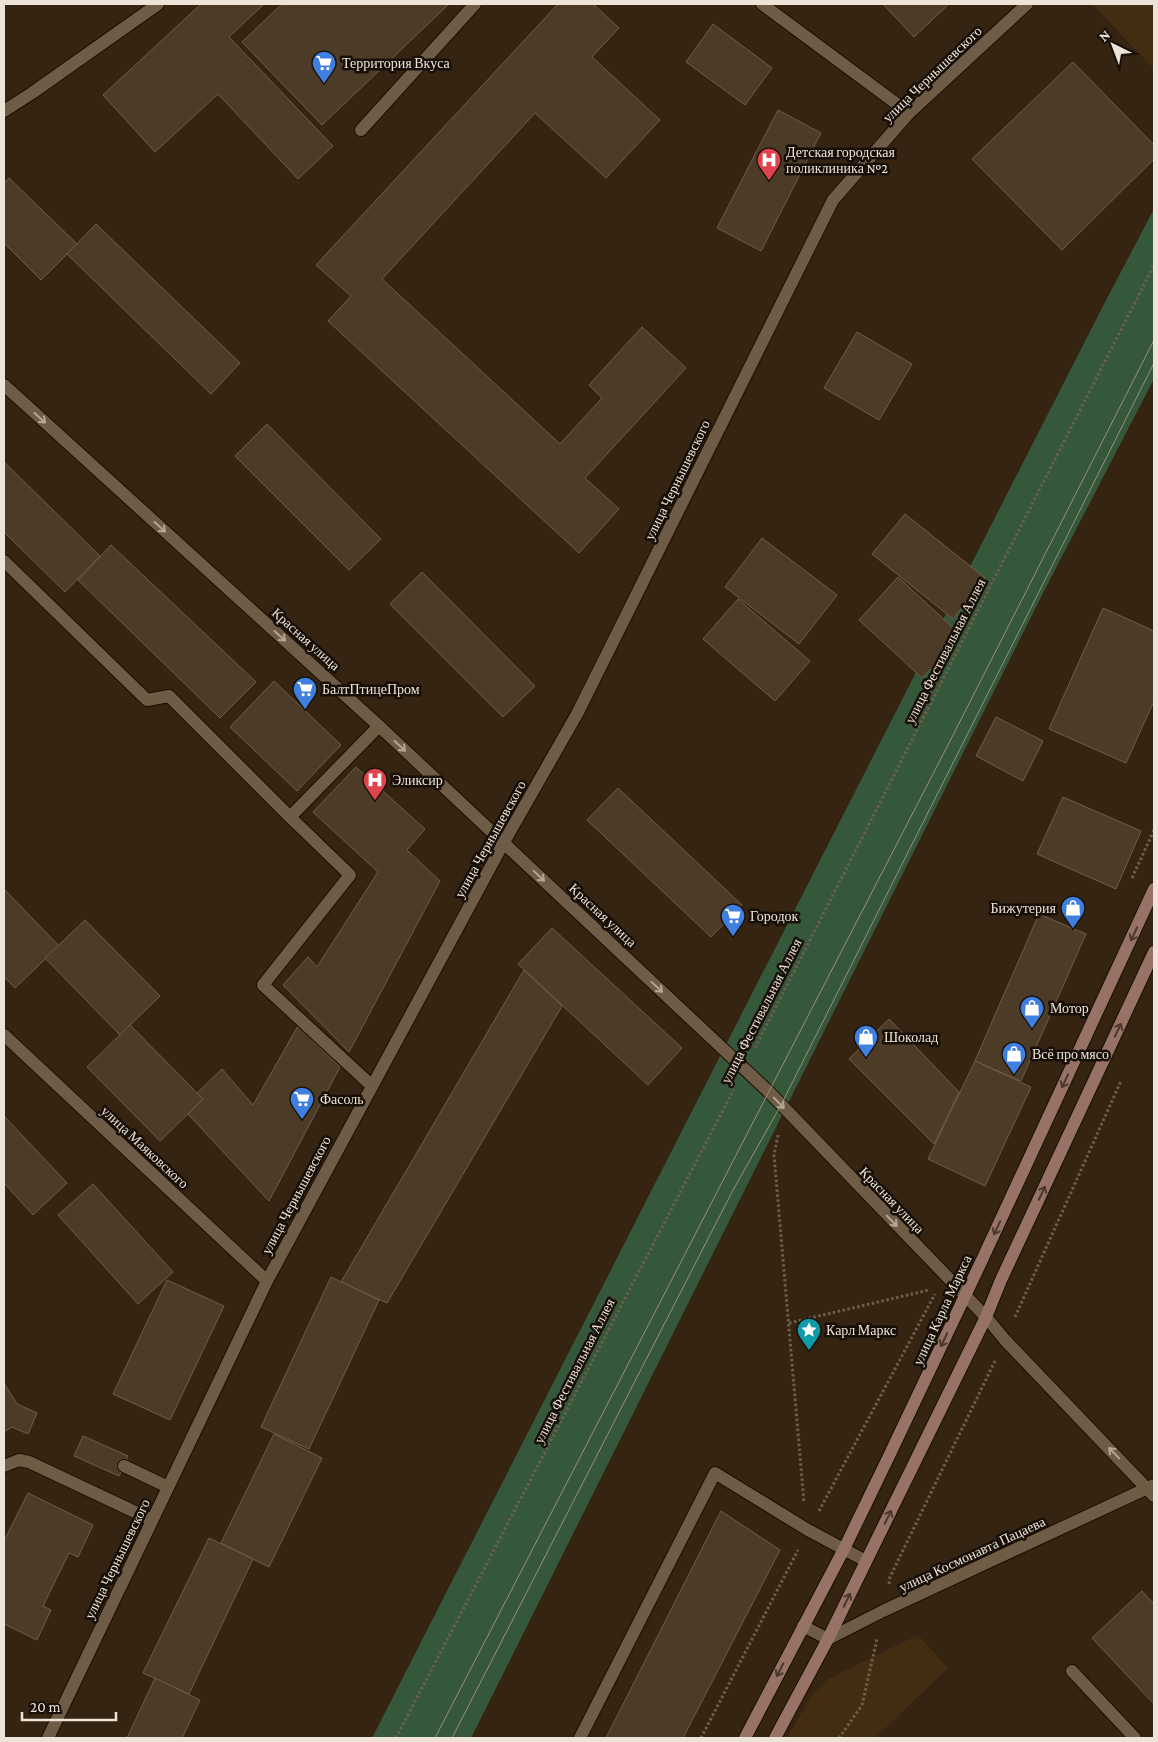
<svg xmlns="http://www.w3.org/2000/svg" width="1158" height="1742" font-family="'Crimson Pro',serif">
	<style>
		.built { fill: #422d13 }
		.green { fill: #36583a }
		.building { fill: #4c3b27; stroke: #705d48 }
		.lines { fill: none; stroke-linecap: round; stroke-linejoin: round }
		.service-casing { stroke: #1c0d00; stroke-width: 14 }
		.minor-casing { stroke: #1c0d00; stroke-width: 14 }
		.tertiary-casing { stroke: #1c0d00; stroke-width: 14 }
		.secondary-casing { stroke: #1c0d00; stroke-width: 14 }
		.path { stroke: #6d5e4d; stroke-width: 3; stroke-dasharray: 2.5 2.5; stroke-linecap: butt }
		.service { stroke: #6f5c47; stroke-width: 12 }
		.minor { stroke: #6f5c47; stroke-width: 12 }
		.tertiary { stroke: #6f5c47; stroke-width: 12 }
		.secondary { stroke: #967267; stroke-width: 12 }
		.tram { stroke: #9c8e7f; stroke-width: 1 }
		.oneway { stroke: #b5a696 }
		.oneway2 { stroke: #4a372d }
		.labels { text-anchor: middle; stroke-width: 5; stroke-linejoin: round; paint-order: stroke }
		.poi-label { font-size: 14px; fill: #eee3d7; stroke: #170f07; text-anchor: start }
		.street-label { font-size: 14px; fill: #eee3d7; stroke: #170f07 }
	</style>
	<rect width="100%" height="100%" fill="#352411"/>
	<g class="built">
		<path d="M1092,4h62v65z"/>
		<path d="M918,1635l30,33 -73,70h-88l24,-42 17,-17z"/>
	</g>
	<path class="green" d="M1154,209v170l-112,216 -571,1143h-99l731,-1432z"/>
	<g class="building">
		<path d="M201,4h63l-35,33 104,109 -35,33 -80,-85 -63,58 -52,-57z"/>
		<path d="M282,4h167l-127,121 -80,-83z"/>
		<path d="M558,4h35l26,24 -27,29 68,63 -54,58 -71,-65 -153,166 178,165 42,-46 -13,-13 53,-58 44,41 -101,110 34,31 -40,44 -251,-232 23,-25 -35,-31z"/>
		<path d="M883,4h66l-35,33z"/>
		<path d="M713,24l59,44 -27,37 -59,-43z"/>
		<path d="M1073,62l81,83v14l-92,91 -90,-91z"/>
		<path d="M778,110l43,23 -60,118 -44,-23z"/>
		<path d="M9,178l68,66 -36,36 -37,-37v-60z"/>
		<path d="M96,224l144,139 -29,31 -144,-140z"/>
		<path d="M857,332l55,32 -33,56 -55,-32z"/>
		<path d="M267,424l114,115 -32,31 -114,-114z"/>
		<path d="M4,462l96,94 -35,36 -61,-60z"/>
		<path d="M905,514l80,64 -32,41 -81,-65z"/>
		<path d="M762,538l75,57 -38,49 -74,-57z"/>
		<path d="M111,545l145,137 -36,36 -142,-138z"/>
		<path d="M422,572l113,114 -32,31 -113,-113z"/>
		<path d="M898,577l64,59 -40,42 -63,-58z"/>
		<path d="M738,599l72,62 -35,40 -72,-62z"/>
		<path d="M1103,608l51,23v70l-28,62 -77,-34z"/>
		<path d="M274,681l67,64 -44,46 -67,-64z"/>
		<path d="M996,717l47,24 -20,40 -47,-25z"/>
		<path d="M356,767l69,62 -18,21 33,31 -91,171 -66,-67 25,-28 9,10 61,-95 -65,-60z"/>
		<path d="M618,788l124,117 -31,32 -124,-117z"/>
		<path d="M1063,797l78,34 -25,58 -79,-35z"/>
		<path d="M4,889l55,57 -44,42 -11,-11z"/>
		<path d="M1039,914l47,20 -65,147 -46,-20z"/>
		<path d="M85,920l75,76 -40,39 -75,-77z"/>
		<path d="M552,928l130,120 -34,37 -130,-121z"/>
		<path d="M524,970l38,36 -175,297 -46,-21z"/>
		<path d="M889,1019l70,73 -25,52 -85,-85z"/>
		<path d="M130,1025l73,74 -43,42 -73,-74z"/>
		<path d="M298,1026l42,41 -71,134 -81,-87 15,-15 -6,-6 25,-24 31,36z"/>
		<path d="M975,1061l56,26 -46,99 -57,-27z"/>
		<path d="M4,1116l63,67 -34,32 -29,-32z"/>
		<path d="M93,1184l80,88 -35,32 -80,-89z"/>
		<path d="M331,1277l48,23 -70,149 -48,-22z"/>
		<path d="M167,1280l57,26 -54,114 -57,-26z"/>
		<path d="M4,1383l13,21 20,9 -9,21 -16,-7 -8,5z"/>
		<path d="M274,1434l48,24 -53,109 -48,-24z"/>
		<path d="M83,1436l45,20 -9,20 -45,-20z"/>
		<path d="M28,1493l65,32 -15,32 -9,-4 -26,53 8,4 -14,30 -33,-16v-83z"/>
		<path d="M721,1511l59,39 -97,188h-77z"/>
		<path d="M209,1538l44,21 -64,135 -46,-21z"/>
		<path d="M1142,1591l12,13v100l-62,-66z"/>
		<path d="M155,1678l45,22 -18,38h-55z"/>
	</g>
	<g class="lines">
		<defs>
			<g id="service">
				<path d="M361,130l114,-126"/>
				<path d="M4,561l143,139 22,-4 121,121 89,-91"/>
				<path d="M290,817l60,58 -87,110 109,101"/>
				<path d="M4,1466l15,-6 10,2 123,58"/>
				<path d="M124,1466l44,21"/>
				<path d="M1072,1671l63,67"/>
				<path d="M580,1738l135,-265 93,57 58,31"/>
			</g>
			<g id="minor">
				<path d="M762,4l147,109"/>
				<path d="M4,1035l263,246"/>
				<path d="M986,1317l19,23 149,156"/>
			</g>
			<g id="tertiary">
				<path d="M4,111l28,-18 126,-89"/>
				<path d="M4,385l375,341 390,366 217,225"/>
				<path d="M803,1626l25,13 55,-28 271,-126"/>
				<path d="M48,1738l219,-457 237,-439 73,-128 256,-514 76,-87 118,-109"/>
			</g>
			<g id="secondary">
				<path d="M745,1738l99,-189 45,-93 93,-196 172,-371"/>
				<path d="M775,1738l53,-99 158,-322 15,-37 153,-328"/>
			</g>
		</defs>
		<use href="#service" class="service-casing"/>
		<use href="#minor" class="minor-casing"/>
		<use href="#tertiary" class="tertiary-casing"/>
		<use href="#secondary" class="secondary-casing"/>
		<g class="path">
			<path d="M1132,878l22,-48"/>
			<path d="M755,1048l399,-783"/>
			<path d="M778,1135l-4,20 30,347"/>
			<path d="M1015,1317l106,-236"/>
			<path d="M789,1323l140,-33"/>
			<path d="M819,1511l116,-217"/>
			<path d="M889,1584l1,-7 105,-216"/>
			<path d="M396,1738l338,-649"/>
			<path d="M701,1738l97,-188"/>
			<path d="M839,1738l23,-33 15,-66"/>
		</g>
		<use href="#service" class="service"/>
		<use href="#minor" class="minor"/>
		<use href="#tertiary" class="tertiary"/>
		<use href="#secondary" class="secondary"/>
		<g class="tram">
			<path d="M435,1738l514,-995 205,-403"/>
			<path d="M452,1738l280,-546 49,-87 373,-742"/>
		</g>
	</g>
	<defs><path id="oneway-shaft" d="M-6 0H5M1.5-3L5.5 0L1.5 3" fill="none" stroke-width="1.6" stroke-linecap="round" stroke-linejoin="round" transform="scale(1.25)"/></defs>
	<g class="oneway">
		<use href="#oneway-shaft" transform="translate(40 418) rotate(42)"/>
		<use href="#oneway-shaft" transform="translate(160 527) rotate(42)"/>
		<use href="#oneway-shaft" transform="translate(280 636) rotate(42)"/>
		<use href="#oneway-shaft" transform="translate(400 746) rotate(43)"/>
		<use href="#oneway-shaft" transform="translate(539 876) rotate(43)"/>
		<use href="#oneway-shaft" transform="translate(657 987) rotate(43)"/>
		<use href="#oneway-shaft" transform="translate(779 1103) rotate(46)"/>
		<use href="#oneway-shaft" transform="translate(892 1221) rotate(46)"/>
		<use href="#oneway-shaft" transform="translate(1114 1453) rotate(-134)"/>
	</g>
	<g class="oneway2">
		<use href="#oneway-shaft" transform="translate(1134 934) rotate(115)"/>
		<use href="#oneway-shaft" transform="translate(1118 1030) rotate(-65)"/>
		<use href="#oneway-shaft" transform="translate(1065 1081) rotate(115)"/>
		<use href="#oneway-shaft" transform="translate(1042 1193) rotate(-65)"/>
		<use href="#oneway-shaft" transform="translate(997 1228) rotate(115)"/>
		<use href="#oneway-shaft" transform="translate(944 1340) rotate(115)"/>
		<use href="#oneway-shaft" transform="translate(888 1517) rotate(-64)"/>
		<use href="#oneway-shaft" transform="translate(847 1600) rotate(-64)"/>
		<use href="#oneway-shaft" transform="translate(780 1670) rotate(117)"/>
	</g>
	<defs>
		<symbol id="supermarket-pin" viewBox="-11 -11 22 30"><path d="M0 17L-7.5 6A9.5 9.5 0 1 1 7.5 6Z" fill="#3f7fe0" stroke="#170f07"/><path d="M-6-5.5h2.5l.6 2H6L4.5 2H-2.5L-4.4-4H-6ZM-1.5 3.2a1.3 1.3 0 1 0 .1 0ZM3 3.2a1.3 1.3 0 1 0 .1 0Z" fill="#fff"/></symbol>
		<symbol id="hospital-pin" viewBox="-11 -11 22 30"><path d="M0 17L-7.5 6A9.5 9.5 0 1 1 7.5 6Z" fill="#e0444e" stroke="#170f07"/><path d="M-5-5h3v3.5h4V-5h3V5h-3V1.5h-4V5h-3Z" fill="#fff"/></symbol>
		<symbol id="shop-pin" viewBox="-11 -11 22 30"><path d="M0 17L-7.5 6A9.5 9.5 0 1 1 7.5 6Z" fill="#3f7fe0" stroke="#170f07"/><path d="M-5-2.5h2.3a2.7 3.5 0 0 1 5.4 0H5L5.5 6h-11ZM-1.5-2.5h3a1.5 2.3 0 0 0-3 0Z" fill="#fff"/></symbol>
		<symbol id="sight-pin" viewBox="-11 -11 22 30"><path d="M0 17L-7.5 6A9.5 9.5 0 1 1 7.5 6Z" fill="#0f9aa8" stroke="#170f07"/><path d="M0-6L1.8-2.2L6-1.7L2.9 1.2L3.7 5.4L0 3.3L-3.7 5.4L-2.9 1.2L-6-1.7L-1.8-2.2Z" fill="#fff"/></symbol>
	</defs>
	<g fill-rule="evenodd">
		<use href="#supermarket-pin" x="310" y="49" width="28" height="38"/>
		<use href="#hospital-pin" x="755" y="146" width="28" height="38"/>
		<use href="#supermarket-pin" x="291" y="675" width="28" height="38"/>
		<use href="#hospital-pin" x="361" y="766" width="28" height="38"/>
		<use href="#shop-pin" x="1059" y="894" width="28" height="38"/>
		<use href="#supermarket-pin" x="719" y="902" width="28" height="38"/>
		<use href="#shop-pin" x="1018" y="994" width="28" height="38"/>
		<use href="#shop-pin" x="852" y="1023" width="28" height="38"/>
		<use href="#shop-pin" x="1000" y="1040" width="28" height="38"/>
		<use href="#supermarket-pin" x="288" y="1085" width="28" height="38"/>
		<use href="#sight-pin" x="795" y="1316" width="28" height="38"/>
	</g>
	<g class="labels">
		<g class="poi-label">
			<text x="342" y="68">Территория Вкуса</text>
			<text x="786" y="157">Детская городская<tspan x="786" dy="16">поликлиника №2</tspan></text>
			<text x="322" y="694">БалтПтицеПром</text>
			<text x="392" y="785">Эликсир</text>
			<text x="1056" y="913" text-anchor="end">Бижутерия</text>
			<text x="750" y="921">Городок</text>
			<text x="1050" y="1013">Мотор</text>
			<text x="884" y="1042">Шоколад</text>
			<text x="1032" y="1059">Всё про мясо</text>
			<text x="320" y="1104">Фасоль</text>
			<text x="826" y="1335">Карл Маркс</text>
		</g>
		<g class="street-label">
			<text transform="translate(932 74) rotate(-44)" y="5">улица Чернышевского</text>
			<text transform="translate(677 480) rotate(-64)" y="5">улица Чернышевского</text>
			<text transform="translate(306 639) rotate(42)" y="5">Красная улица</text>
			<text transform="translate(945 651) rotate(-63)" y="5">улица Фестивальная Аллея</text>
			<text transform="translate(490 839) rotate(-61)" y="5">улица Чернышевского</text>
			<text transform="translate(603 915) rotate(43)" y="5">Красная улица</text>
			<text transform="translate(761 1011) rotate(-63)" y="5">улица Фестивальная Аллея</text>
			<text transform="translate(145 1147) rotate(43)" y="5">улица Маяковского</text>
			<text transform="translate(296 1195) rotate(-62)" y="5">улица Чернышевского</text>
			<text transform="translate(892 1200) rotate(46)" y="5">Красная улица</text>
			<text transform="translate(942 1310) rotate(-65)" y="5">улица Карла Маркса</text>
			<text transform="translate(574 1371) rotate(-63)" y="5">улица Фестивальная Аллея</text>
			<text transform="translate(972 1554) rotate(-25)" y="5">улица Космонавта Пацаева</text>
			<text transform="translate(117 1559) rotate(-64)" y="5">улица Чернышевского</text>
		</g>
	</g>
	<rect width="1158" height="1742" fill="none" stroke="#eee3d7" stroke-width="10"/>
	<g transform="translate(1113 45) rotate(318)" stroke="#170f07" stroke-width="4" paint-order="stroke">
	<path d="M0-4L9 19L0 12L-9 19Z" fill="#eee3d7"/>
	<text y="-8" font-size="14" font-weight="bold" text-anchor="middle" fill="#eee3d7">N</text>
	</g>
	<path d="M22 1712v8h94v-8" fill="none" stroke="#eee3d7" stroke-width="2.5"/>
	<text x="30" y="1712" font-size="15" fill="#eee3d7" stroke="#170f07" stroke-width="4" paint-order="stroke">20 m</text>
</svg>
